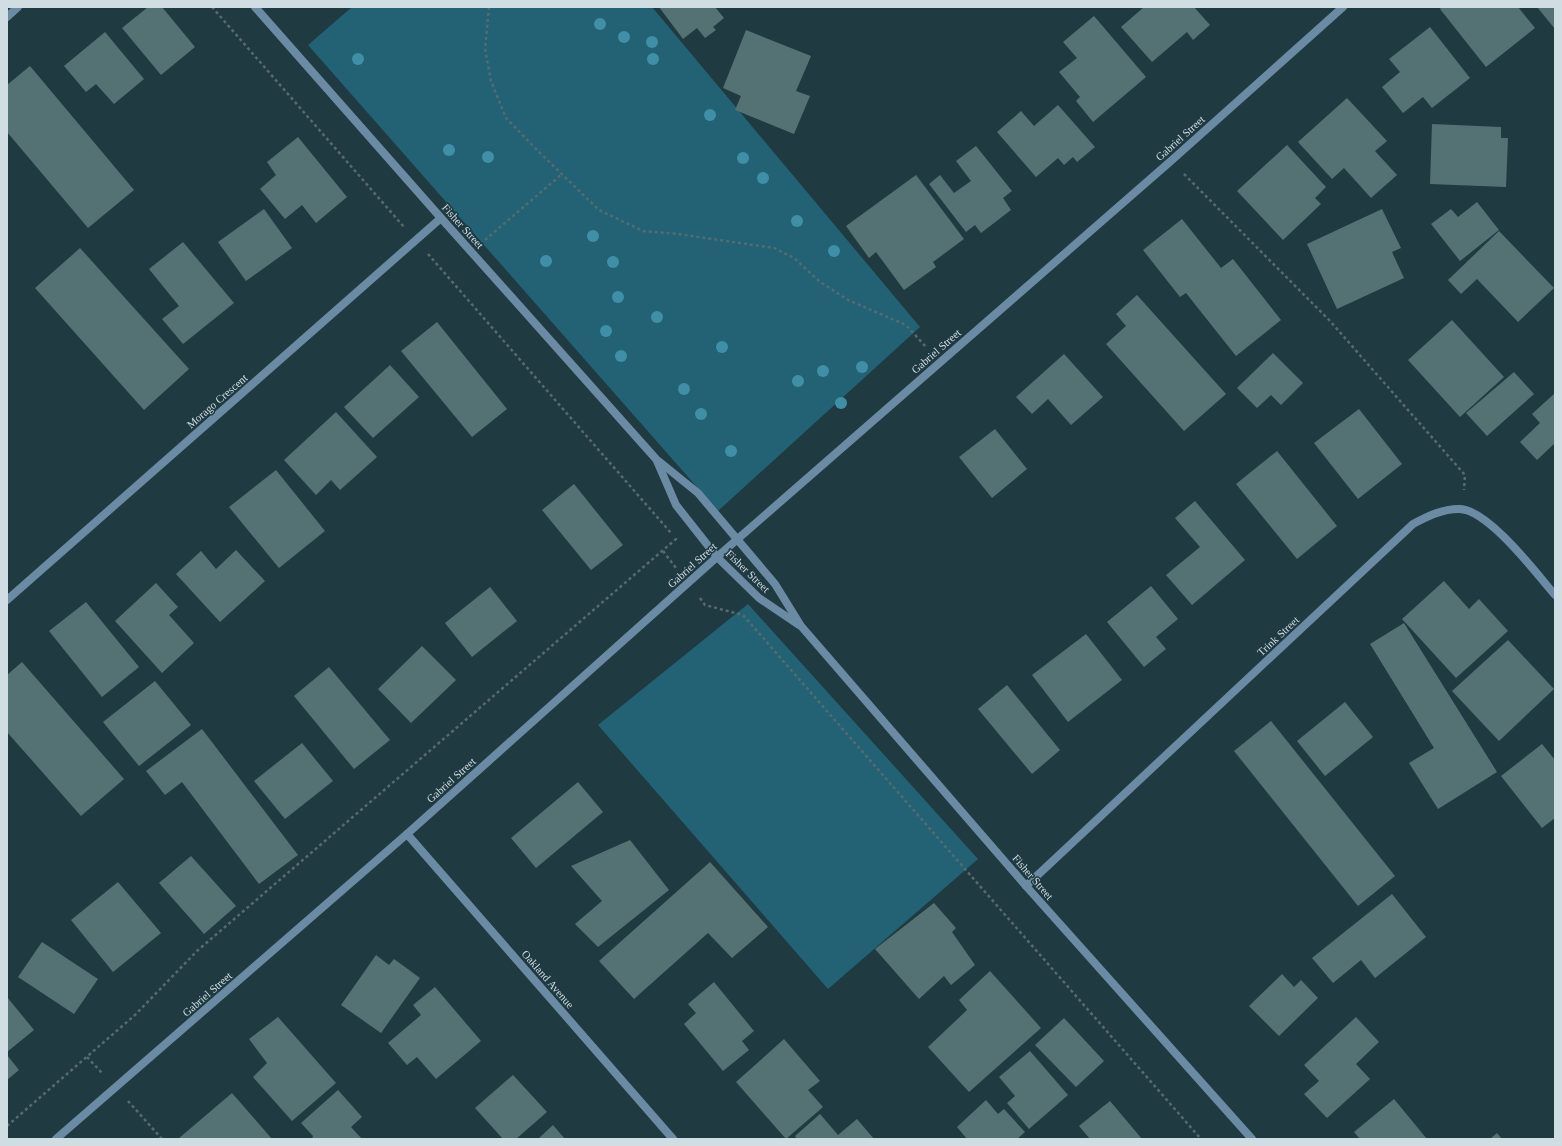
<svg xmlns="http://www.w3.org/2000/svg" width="1562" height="1146" font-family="'Times New Roman',serif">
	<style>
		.park { fill: #236174 }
		.building { fill: #547273 }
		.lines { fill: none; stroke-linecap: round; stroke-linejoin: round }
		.path { stroke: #556b72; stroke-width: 2.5; stroke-dasharray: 3 3; stroke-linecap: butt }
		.minor { stroke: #6b8ba5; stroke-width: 8 }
		.tertiary { stroke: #6b8ba5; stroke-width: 8 }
		.tree { fill: #408fa6 }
		.labels { text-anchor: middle; stroke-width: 3; stroke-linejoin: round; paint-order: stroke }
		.street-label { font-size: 11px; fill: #d0dee3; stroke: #203a42 }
	</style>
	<rect width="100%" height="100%" fill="#203a42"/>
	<g class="park">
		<path d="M352,7h300l268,320 -202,184 -410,-466z"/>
		<path d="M748,604l230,255 -150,130 -230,-264z"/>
	</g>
	<g class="building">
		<path d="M148,7h14l33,40 -34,28 -39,-47z"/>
		<path d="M659,7h56l9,11 -11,9 3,3 -11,8 -8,-10 -14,11z"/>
		<path d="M1144,7h50l16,18 -17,15 -6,-8 -35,30 -31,-35z"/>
		<path d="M1442,7h76l17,21 -49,39 -46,-58z"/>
		<path d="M1537,7h18v22z"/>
		<path d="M1094,16l52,61 -53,45 -17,-21 4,-4 -21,-25 18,-14 -14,-16z"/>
		<path d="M1430,27l40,51 -38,30 -9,-11 -20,16 -21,-26 18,-15 -11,-13z"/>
		<path d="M746,30l65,26 -15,35 14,5 -16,38 -59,-24 6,-14 -18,-8z"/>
		<path d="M105,32l39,47 -30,25 -18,-20 -10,8 -22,-26z"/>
		<path d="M30,66l104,124 -46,38 -81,-96v-47z"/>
		<path d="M1347,98l40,43 -12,10 22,24 -26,23 -27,-30 -12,11 -34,-37z"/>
		<path d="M1058,105l37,42 -18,15 -4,-5 -9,8 -6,-7 -22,19 -39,-45 24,-21 13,15z"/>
		<path d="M1432,124l69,3v11h7l-2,49 -76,-3z"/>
		<path d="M298,137l49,60 -31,26 -14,-18 -17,14 -25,-30 16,-14 -9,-13z"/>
		<path d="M1287,145l39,42 -11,11 6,6 -38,36 -46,-49z"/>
		<path d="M976,146l36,45 -9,7 8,12 -30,23 -6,-8 -9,7 -37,-48 11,-9 14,18 17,-12 -15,-20z"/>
		<path d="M916,175l48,64 -31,23 3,5 -32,23 -28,-38 -7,6 -23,-32z"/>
		<path d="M1477,202l22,28 -39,31 -29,-37 20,-15 7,8z"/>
		<path d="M264,209l28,39 -46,33 -28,-39z"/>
		<path d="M1382,209l19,39 -9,4 12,26 -67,31 -30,-65z"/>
		<path d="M1182,219l39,49 12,-9 48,61 -45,36 -50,-63 -6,4 -37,-47z"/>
		<path d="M1499,231l55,57 -36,34 -41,-43 -16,15 -13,-14z"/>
		<path d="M183,242l51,61 -51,41 -21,-25 17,-13 -30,-37z"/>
		<path d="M80,248l109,121 -45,41 -109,-122z"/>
		<path d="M1137,295l89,99 -42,37 -78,-87 20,-18 -10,-12z"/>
		<path d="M1452,320l52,57 -44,40 -52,-57z"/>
		<path d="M437,322l70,87 -35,28 -71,-86z"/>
		<path d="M1273,353l30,30 -22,22 -10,-10 -14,13 -20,-20z"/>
		<path d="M1064,354l39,43 -32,28 -23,-26 -16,15 -16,-17z"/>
		<path d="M390,365l29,32 -46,41 -29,-31z"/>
		<path d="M1514,372l20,22 -47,42 -21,-23z"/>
		<path d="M1555,393v50l-18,17 -17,-18 20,-19 -8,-9z"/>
		<path d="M1359,409l43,55 -44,35 -44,-56z"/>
		<path d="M336,412l41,45 -37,33 -9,-10 -15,15 -32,-35z"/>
		<path d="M995,429l32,40 -35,29 -33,-41z"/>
		<path d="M1277,451l60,75 -40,33 -61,-75z"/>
		<path d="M276,470l49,61 -46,37 -50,-61z"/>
		<path d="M574,484l49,61 -32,25 -49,-60z"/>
		<path d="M1195,501l50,59 -53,45 -26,-30 34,-28 -25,-29z"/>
		<path d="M236,550l29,31 -45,41 -44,-48 25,-23 15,18z"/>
		<path d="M1444,581l25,28 10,-10 29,32 -52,47 -54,-59z"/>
		<path d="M156,583l22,24 -9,8 25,28 -32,30 -47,-52z"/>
		<path d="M1151,586l27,33 -22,18 10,12 -22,18 -37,-45z"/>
		<path d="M490,587l27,34 -45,36 -27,-34z"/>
		<path d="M86,602l53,65 -37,30 -53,-66z"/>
		<path d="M1404,623l93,149 -59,37 -29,-46 25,-15 -64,-104z"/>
		<path d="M1086,634l36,46 -54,42 -36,-47z"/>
		<path d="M1508,640l46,49 -55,52 -47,-50z"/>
		<path d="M422,646l34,34 -45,43 -33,-34z"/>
		<path d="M22,662l102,117 -43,37 -74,-84v-57z"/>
		<path d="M329,667l61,73 -36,29 -60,-73z"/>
		<path d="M155,681l36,44 -52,41 -36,-44z"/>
		<path d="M1007,685l53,65 -28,24 -54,-65z"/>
		<path d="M1345,702l28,35 -48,39 -28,-35z"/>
		<path d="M1271,721l124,155 -37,30 -124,-155z"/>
		<path d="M202,729l96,126 -39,29 -77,-102 -17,13 -19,-24z"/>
		<path d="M302,743l31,38 -48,38 -31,-38z"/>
		<path d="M1542,744l13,16v58l-13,10 -41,-52z"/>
		<path d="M578,782l25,30 -67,56 -25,-30z"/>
		<path d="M630,840l39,50 -71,57 -23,-23 27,-23 -31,-35z"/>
		<path d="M191,856l45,50 -32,28 -45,-51z"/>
		<path d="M710,862l58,65 -36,31 -24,-25 -74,66 -35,-38z"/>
		<path d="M118,882l43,51 -48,39 -42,-52z"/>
		<path d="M1392,894l34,43 -51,41 -14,-18 -28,23 -21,-25z"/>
		<path d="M934,903l22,25 -4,4 23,33 -24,20 -7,-9 -25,23 -44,-50z"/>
		<path d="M42,942l56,37 -24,35 -56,-37z"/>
		<path d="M376,955l13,10 5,-6 26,19 -39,55 -40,-28z"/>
		<path d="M990,971l51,57 -72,64 -41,-45 39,-37 -8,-10z"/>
		<path d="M1282,974l12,13 7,-7 17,18 -39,38 -30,-30z"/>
		<path d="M714,982l40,49 -12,10 7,9 -26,21 -39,-47 12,-11 -8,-9z"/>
		<path d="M435,987l46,54 -45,38 -19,-22 -10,8 -19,-22 33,-28 -8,-10z"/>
		<path d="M7,997l27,33 -27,22z"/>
		<path d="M278,1017l58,66 -44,38 -39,-44 14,-14 -18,-24z"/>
		<path d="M1356,1017l23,25 -23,22 14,15 -43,39 -23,-24 15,-13 -15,-16z"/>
		<path d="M1064,1018l40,43 -28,26 -41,-42z"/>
		<path d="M784,1039l36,42 -12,9 15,17 -37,32 -50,-57z"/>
		<path d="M1030,1051l38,44 -39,34 -22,-26 8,-7 -16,-19z"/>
		<path d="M7,1055l12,15 -12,10z"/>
		<path d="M513,1075l34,37 -31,27h-13l-28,-31z"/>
		<path d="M338,1090l24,27 -11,10 11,12h-50l1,-3 -12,-13z"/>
		<path d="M232,1093l40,46h-94z"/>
		<path d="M1394,1099l33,40h-67l-6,-7z"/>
		<path d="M986,1100l12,14 6,-5 21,23 -8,7h-50l-10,-12z"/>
		<path d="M1110,1101l32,38h-52l-11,-13z"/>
		<path d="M820,1114l18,21 19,-16 17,20h-77l-2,-3z"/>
		<path d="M553,1125l12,14h-27z"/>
		<path d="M1497,1133l5,6h-12z"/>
	</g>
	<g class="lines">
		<g class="path">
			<path d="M212,7l192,220"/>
			<path d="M489,7l-4,42 6,32 15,37 33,34 60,58 44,21 35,3 96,14 20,10 25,23 29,19 58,25 21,23"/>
			<path d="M1184,174l146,147 135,154 -1,15"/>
			<path d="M485,240l77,-66"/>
			<path d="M428,254l243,279"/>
			<path d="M663,551l13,17"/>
			<path d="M700,598l5,7 38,10 458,524"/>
			<path d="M87,1057l16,17"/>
			<path d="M128,1101l34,38"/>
			<path d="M7,1126l128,-111 62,-64 479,-412 -1,-1"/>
		</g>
		<g class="minor">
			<path d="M255,7l186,211 215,241 42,34 77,91 26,42 225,260 226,253"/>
			<path d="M7,17l11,-10"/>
			<path d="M657,461l19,44 41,52 42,41 40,27"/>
			<path d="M7,600l434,-382"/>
			<path d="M407,834l266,305"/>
			<path d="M1026,886l387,-362c15,-8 29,-15 46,-15 29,0 77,64 96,86"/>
		</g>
		<path class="tertiary" d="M56,1139l351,-305 310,-277 455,-397 171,-153"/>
	</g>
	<g class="tree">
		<circle cx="600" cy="24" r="6"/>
		<circle cx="624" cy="37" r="6"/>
		<circle cx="652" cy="42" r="6"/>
		<circle cx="358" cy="59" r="6"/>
		<circle cx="653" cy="59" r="6"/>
		<circle cx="710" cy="115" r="6"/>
		<circle cx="449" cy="150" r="6"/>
		<circle cx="488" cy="157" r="6"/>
		<circle cx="743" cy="158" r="6"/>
		<circle cx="763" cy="178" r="6"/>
		<circle cx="797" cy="221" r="6"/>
		<circle cx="593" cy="236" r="6"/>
		<circle cx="834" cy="251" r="6"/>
		<circle cx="546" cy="261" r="6"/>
		<circle cx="613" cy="262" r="6"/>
		<circle cx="618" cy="297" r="6"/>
		<circle cx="657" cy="317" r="6"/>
		<circle cx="606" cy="331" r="6"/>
		<circle cx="722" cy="347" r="6"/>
		<circle cx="621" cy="356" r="6"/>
		<circle cx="862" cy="367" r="6"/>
		<circle cx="823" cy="371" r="6"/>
		<circle cx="798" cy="381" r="6"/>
		<circle cx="684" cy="389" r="6"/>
		<circle cx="841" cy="403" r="6"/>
		<circle cx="701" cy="414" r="6"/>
		<circle cx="731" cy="451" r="6"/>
	</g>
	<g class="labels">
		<g class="street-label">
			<text transform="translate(1180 138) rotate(-42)" y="4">Gabriel Street</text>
			<text transform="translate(463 226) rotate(48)" y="4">Fisher Street</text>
			<text transform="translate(936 351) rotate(-41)" y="4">Gabriel Street</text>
			<text transform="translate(217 401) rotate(-41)" y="4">Morago Crescent</text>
			<text transform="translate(692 565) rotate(-42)" y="4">Gabriel Street</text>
			<text transform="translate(748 571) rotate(44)" y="4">Fisher Street</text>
			<text transform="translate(1278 636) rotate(-43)" y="4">Trink Street</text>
			<text transform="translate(451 780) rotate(-42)" y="4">Gabriel Street</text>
			<text transform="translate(1033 877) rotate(49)" y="4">Fisher Street</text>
			<text transform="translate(548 979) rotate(49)" y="4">Oakland Avenue</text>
			<text transform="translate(207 994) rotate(-41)" y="4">Gabriel Street</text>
		</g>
	</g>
	<rect width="1562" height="1146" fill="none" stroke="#d0dee3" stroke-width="16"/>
</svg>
